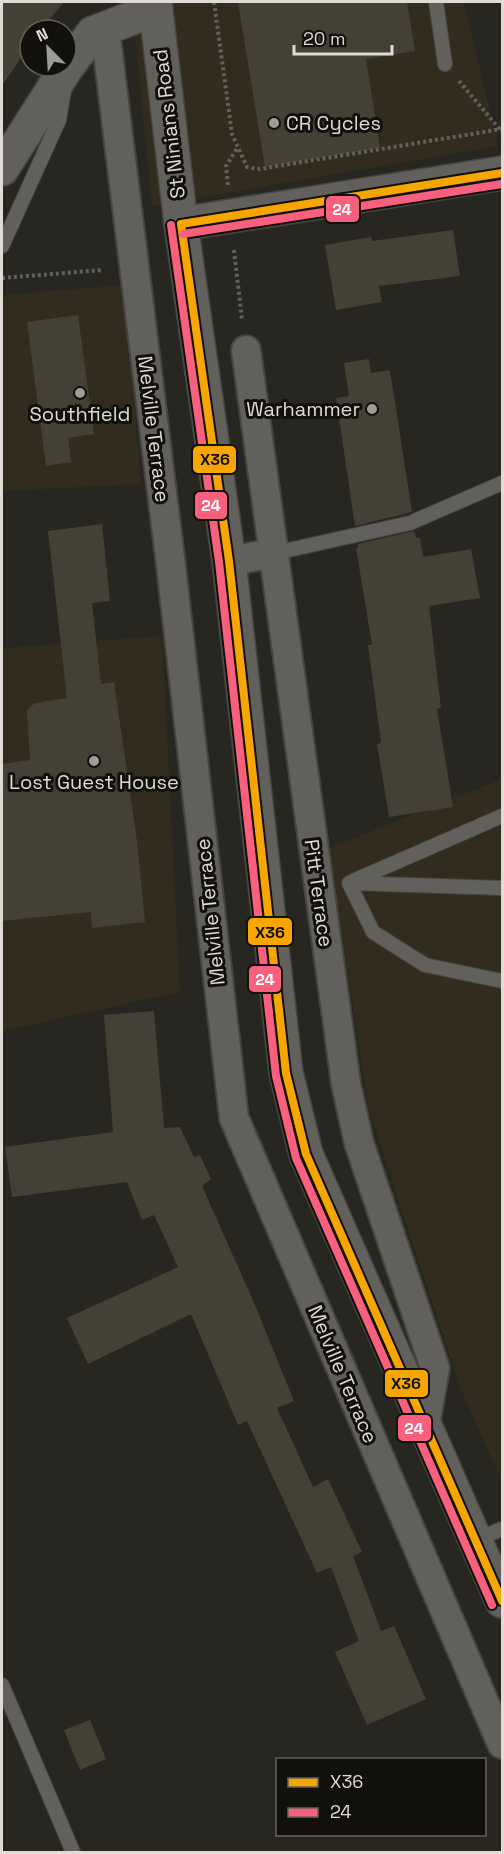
<svg xmlns="http://www.w3.org/2000/svg" width="504" height="1854" font-family="'Space Grotesk',sans-serif">
	<style>
		.built { fill: #322c1e }
		.building { fill: #444036 }
		.lines { fill: none; stroke-linecap: round; stroke-linejoin: round }
		.service-casing { stroke: #45443e; stroke-width: 16 }
		.minor-casing { stroke: #45443e; stroke-width: 32 }
		.tertiary-casing { stroke: #45443e; stroke-width: 36 }
		.path { stroke: #61605c; stroke-width: 4; stroke-dasharray: 3 3; stroke-linecap: butt }
		.service { stroke: #61605c; stroke-width: 14 }
		.minor { stroke: #61605c; stroke-width: 28 }
		.tertiary { stroke: #61605c; stroke-width: 33 }
		.bus-1-casing { stroke: #12100c; stroke-width: 12 }
		.bus-2-casing { stroke: #12100c; stroke-width: 12 }
		.bus-1 { stroke: #f7a600; stroke-width: 8 }
		.bus-2 { stroke: #f8607d; stroke-width: 8 }
		.poi-dot { fill: #9e9c96; stroke: #12100c; stroke-width: 2 }
		.labels { text-anchor: middle; stroke-width: 6; stroke-linejoin: round; paint-order: stroke }
		.poi-label { font-size: 20px; fill: #dedcd5; stroke: #12100c }
		.street-label { font-size: 20px; fill: #dedcd5; stroke: #12100c }
		.line-badge { stroke: #12100c; stroke-width: 2 }
		.badge-label { font-size: 16px; text-anchor: middle; font-weight: bold; fill: #fff }
		.pale-badge-label { font-size: 16px; text-anchor: middle; font-weight: bold; fill: #111 }
	</style>
	<rect width="100%" height="100%" fill="#282620"/>
	<g class="built">
		<path d="M132,2h332l34,144 -346,60z"/>
		<path d="M125,285l16,199 -139,7v-196z"/>
		<path d="M162,636l18,356 -178,39v-383z"/>
		<path d="M502,779v702l-42,-93 -92,-282 -39,-258z"/>
	</g>
	<g class="building">
		<path d="M2,2h62l-23,28h-11v14l-28,42z"/>
		<path d="M238,2h169l8,49 -49,8 14,89 -115,19z"/>
		<path d="M453,230l7,46 -81,10 3,16 -46,8 -11,-65 46,-8 1,4z"/>
		<path d="M78,315l16,119 -26,4 3,24 -25,4 -19,-144z"/>
		<path d="M369,359l2,14 19,-3 22,142 -57,14 -19,-128 13,-2 -5,-33z"/>
		<path d="M102,524l8,77 -18,2 9,81 13,-2 23,159 8,81 -53,6 -1,-16 -89,9v-157l28,-4 -3,-50 8,-7 32,-5 -19,-167z"/>
		<path d="M414,531l2,7h4l3,19 48,-8 9,49 -51,8 12,102 -4,1 16,98 -64,10 -12,-73 4,-1 -13,-98h4l-16,-97h2v-4z"/>
		<path d="M154,1011l10,117 16,-1 14,30 6,-2 11,24 -9,7 53,119 39,96 -17,7 36,79 15,-8 34,73 -9,4 28,75 13,-5 32,73 -59,26 -32,-73 24,-11 -28,-74 -14,6 -70,-152 -9,4 -47,-111 -103,50 -21,-46 111,-51 -24,-52 -12,5 -15,-38 -115,15 -7,-50 108,-15 -9,-117z"/>
		<path d="M90,1720l16,39 -26,11 -16,-40z"/>
	</g>
	<g class="lines">
		<defs>
			<g id="service">
				<path d="M436,2l9,62"/>
				<path d="M2,246l57,-126 5,-30"/>
				<path d="M275,553l135,-30 92,-40"/>
				<path d="M353,881l149,-65"/>
				<path d="M502,888l-153,-5 24,49 52,33 77,16"/>
				<path d="M475,1540l27,-11"/>
				<path d="M2,1685l71,167"/>
			</g>
			<g id="minor">
				<path d="M105,29l66,537 63,552 268,626"/>
				<path d="M246,350l100,734 13,59 76,225 -10,57"/>
				<path d="M229,561l46,-8"/>
			</g>
			<g id="tertiary">
				<path d="M155,2l26,222 48,337 57,512 20,81 196,447"/>
				<path d="M2,169l65,-102 26,-34 63,-24"/>
				<path d="M181,224l321,-51"/>
			</g>
		</defs>
		<use href="#service" class="service-casing"/>
		<use href="#minor" class="minor-casing"/>
		<use href="#tertiary" class="tertiary-casing"/>
		<g class="path">
			<path d="M214,2l18,132 15,33 13,2 242,-40"/>
			<path d="M459,81l43,51"/>
			<path d="M228,185l-2,-19 12,-19"/>
			<path d="M234,250l8,70"/>
			<path d="M2,278l101,-8"/>
		</g>
		<use href="#service" class="service"/>
		<use href="#minor" class="minor"/>
		<use href="#tertiary" class="tertiary"/>
		<defs>
			<g id="bus-1">
				<path d="M181,224l48,337 57,512 20,81 196,447"/>
				<path d="M181,224l321,-51"/>
			</g>
			<g id="bus-2">
				<path d="M171,225l48,337 57,514 20,82 196,447"/>
				<path d="M183,234l319,-50"/>
			</g>
		</defs>
		<use href="#bus-1" class="bus-1-casing"/>
		<use href="#bus-2" class="bus-2-casing"/>
		<use href="#bus-1" class="bus-1"/>
		<use href="#bus-2" class="bus-2"/>
	</g>
	<g class="poi-dot">
		<circle cx="274" cy="123" r="6"/>
		<circle cx="80" cy="393" r="6"/>
		<circle cx="372" cy="409" r="6"/>
		<circle cx="94" cy="761" r="6"/>
	</g>
	<g class="labels">
		<g class="poi-label">
			<text x="286" y="130" text-anchor="start">CR Cycles</text>
			<text x="360" y="416" text-anchor="end">Warhammer</text>
			<text x="80" y="421">Southfield</text>
			<text x="94" y="789">Lost Guest House</text>
		</g>
		<g class="street-label">
			<text transform="translate(169 124) rotate(-97)" y="7">St Ninians Road</text>
			<text transform="translate(154 429) rotate(83)" y="7">Melville Terrace</text>
			<text transform="translate(319 893) rotate(82)" y="7">Pitt Terrace</text>
			<text transform="translate(210 912) rotate(-96)" y="7">Melville Terrace</text>
			<text transform="translate(343 1374) rotate(67)" y="7">Melville Terrace</text>
		</g>
	</g>
	<g class="line-badge">
		<rect x="325" y="195" width="35" height="28" rx="6" fill="#f8607d"/>
		<rect x="192" y="445" width="45" height="29" rx="6" fill="#f7a600"/>
		<rect x="194" y="491" width="34" height="29" rx="6" fill="#f8607d"/>
		<rect x="247" y="917" width="46" height="29" rx="6" fill="#f7a600"/>
		<rect x="248" y="965" width="34" height="28" rx="6" fill="#f8607d"/>
		<rect x="384" y="1369" width="45" height="29" rx="6" fill="#f7a600"/>
		<rect x="397" y="1414" width="35" height="28" rx="6" fill="#f8607d"/>
	</g>
	<g class="badge-label">
		<text x="342" y="215">24</text>
		<text x="211" y="511">24</text>
		<text x="265" y="985">24</text>
		<text x="414" y="1434">24</text>
	</g>
	<g class="pale-badge-label">
		<text x="215" y="465">X36</text>
		<text x="270" y="938">X36</text>
		<text x="406" y="1389">X36</text>
	</g>
	<rect width="504" height="1854" fill="none" stroke="#dedcd5" stroke-width="6"/>
	<rect x="276" y="1758" width="210" height="78" fill="#12100c" stroke="#64625c" stroke-width="1.5"/>
	<rect x="288" y="1778" width="30" height="9" fill="#f7a600" stroke="#64625c" stroke-width="1.5"/>
	<text x="330" y="1788" font-size="18" fill="#dedcd5">X36</text>
	<rect x="288" y="1808" width="30" height="9" fill="#f8607d" stroke="#64625c" stroke-width="1.5"/>
	<text x="330" y="1818" font-size="18" fill="#dedcd5">24</text>
	<g transform="translate(48 48) rotate(336)"><circle r="28" fill="#12100c" stroke="#64625c" stroke-width="1.5"/>
	<path d="M0-4.5L10 22L0 15L-10 22Z" fill="#9e9c96"/>
	<text y="-9" font-size="16" font-weight="bold" text-anchor="middle" fill="#dedcd5">N</text>
	</g>
	<path d="M294 45v9h98v-9" fill="none" stroke="#dedcd5" stroke-width="3"/>
	<text x="303" y="45" font-size="18" fill="#dedcd5" stroke="#12100c" stroke-width="4.5" paint-order="stroke">20 m</text>
</svg>
